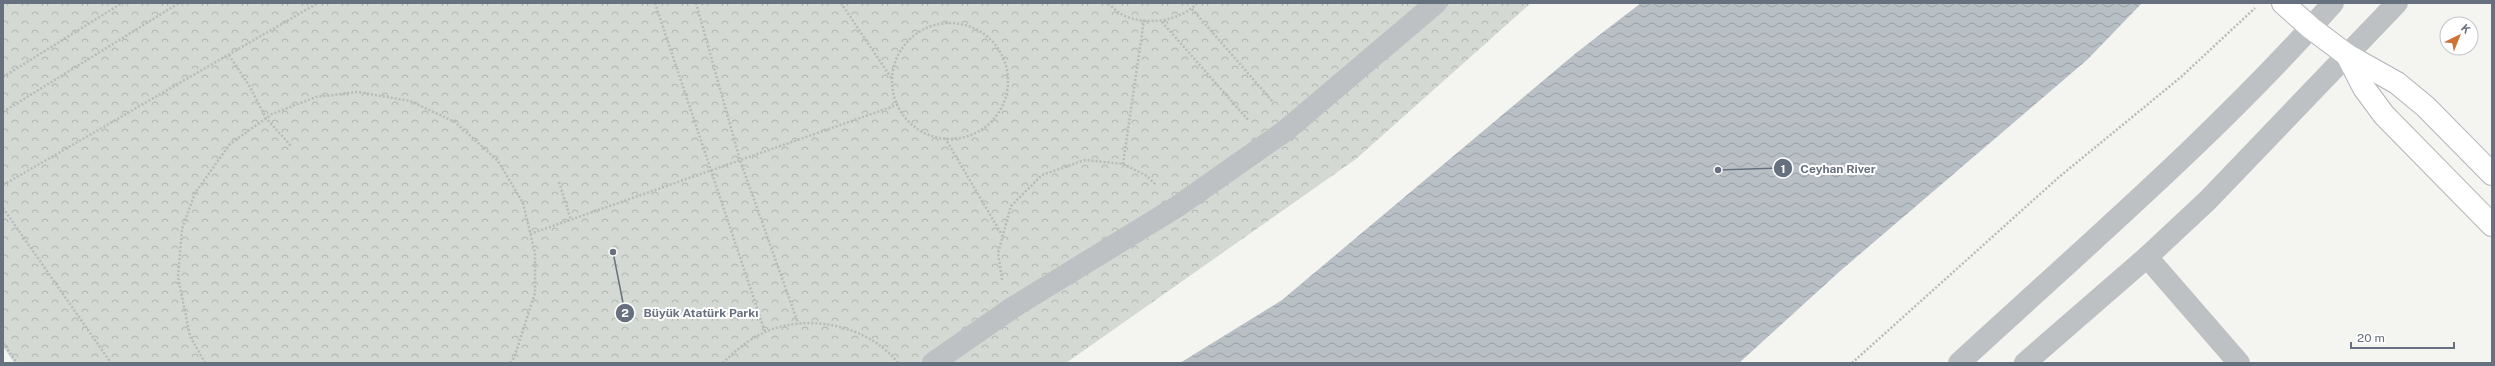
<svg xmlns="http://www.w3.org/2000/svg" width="2495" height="366" font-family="'Public Sans',sans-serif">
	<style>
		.park { fill: url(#park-crowns) }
		.water { fill: url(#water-waves) }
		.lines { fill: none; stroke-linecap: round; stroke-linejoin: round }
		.primary-casing { stroke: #b2b4b8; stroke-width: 24 }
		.path { stroke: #b8babc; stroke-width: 2.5; stroke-dasharray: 2 2; stroke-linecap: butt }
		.minor { stroke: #bec1c4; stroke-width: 22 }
		.tertiary { stroke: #bec1c4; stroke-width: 22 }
		.primary { stroke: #fff; stroke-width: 22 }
		.leader { fill: none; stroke: #67707e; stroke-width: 1.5 }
		.callout-dot { fill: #67707e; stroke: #fff; stroke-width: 1.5 }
		.mark-label { font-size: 12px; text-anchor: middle; font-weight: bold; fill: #fff }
		.callout-label { font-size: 12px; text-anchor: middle; font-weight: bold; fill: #67707e; stroke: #fff; stroke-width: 4; stroke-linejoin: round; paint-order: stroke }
	</style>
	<defs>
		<pattern id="park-crowns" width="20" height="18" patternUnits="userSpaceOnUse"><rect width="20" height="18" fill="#d4dad3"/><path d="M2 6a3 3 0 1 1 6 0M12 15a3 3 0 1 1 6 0" fill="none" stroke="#b0b5b0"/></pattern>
		<pattern id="water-waves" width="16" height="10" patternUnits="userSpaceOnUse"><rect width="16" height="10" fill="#b9c0c5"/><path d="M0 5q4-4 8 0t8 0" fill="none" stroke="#9aa0a5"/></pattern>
	</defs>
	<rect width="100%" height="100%" fill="#f4f4f1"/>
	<path class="park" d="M3,3h1528l-175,156 -290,204h-1052l-11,-17z"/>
	<path class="water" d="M1641,3h501l-54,56 -249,213 -100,91h-559l102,-63 294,-247z"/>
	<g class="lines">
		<defs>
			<g id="primary">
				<path d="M2283,3l28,25 36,27 50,28 29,24 66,67"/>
				<path d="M2347,55l17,33 20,27 108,110"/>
			</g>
		</defs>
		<use href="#primary" class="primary-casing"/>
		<g class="path">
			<path d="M655,3l110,329"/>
			<path d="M696,3l44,157 58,163"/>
			<path d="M841,3l51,76"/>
			<path d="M1109,3c18,26 69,22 88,0"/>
			<path d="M1192,9l81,93"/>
			<path d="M1162,22l87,99"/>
			<circle cx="950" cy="81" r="58"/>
			<path d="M229,55l21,32 16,31 25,28"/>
			<path d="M3,77l119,-74"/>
			<path d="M3,112l176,-109"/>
			<path d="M945,138l57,97"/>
			<path d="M1123,164l21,-144"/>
			<path d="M559,182l12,38"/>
			<path d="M3,185l315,-182"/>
			<path d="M3,208l108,155"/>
			<path d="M530,234l367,-129"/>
			<path d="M1002,280l-4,-27 13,-47 31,-31 43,-15 38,4 24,12 9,9"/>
			<path d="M3,343l14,20"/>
			<path d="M205,363l-15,-27 -12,-59 4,-48 13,-36 35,-49 42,-30 44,-17 42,-5 52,9 45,21 43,39 25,42 12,50v40l-21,65 -4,5"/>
			<path d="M723,363c12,-12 26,-24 42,-31 43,-19 103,-7 133,31"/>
			<path d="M1852,363l207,-186 122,-100 74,-69"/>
		</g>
		<path class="minor" d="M933,363l79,-55 166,-102 107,-75 151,-128"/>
		<g class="tertiary">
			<path d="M2147,257l92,106"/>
			<path d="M1959,363c127,-117 260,-231 374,-360"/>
			<path d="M2025,363l122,-106 61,-57 189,-197"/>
		</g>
		<use href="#primary" class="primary"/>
	</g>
	<path class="leader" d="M1718 170L1783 168M613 252L625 313"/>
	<g class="callout-dot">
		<circle cx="1718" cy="170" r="4"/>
		<circle cx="613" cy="252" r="4"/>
		<circle cx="1783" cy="168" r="10"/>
		<circle cx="625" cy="313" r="10"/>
	</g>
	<g class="mark-label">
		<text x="1783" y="173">1</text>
		<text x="625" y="317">2</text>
	</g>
	<g class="callout-label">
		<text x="1838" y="173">Ceyhan River</text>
		<text x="701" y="317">Büyük Atatürk Parkı</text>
	</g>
	<rect width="2495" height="366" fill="none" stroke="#67707e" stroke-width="8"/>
	<g transform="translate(2459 36) rotate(43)"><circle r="19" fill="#ffffff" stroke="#c2c6cb"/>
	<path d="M0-3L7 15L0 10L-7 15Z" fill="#cd7338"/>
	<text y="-6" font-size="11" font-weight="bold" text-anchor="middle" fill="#67707e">K</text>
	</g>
	<path d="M2351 342v6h103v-6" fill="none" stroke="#67707e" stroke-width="2"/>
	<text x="2357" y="342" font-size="12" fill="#67707e" stroke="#ffffff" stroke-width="3" paint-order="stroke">20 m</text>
</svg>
